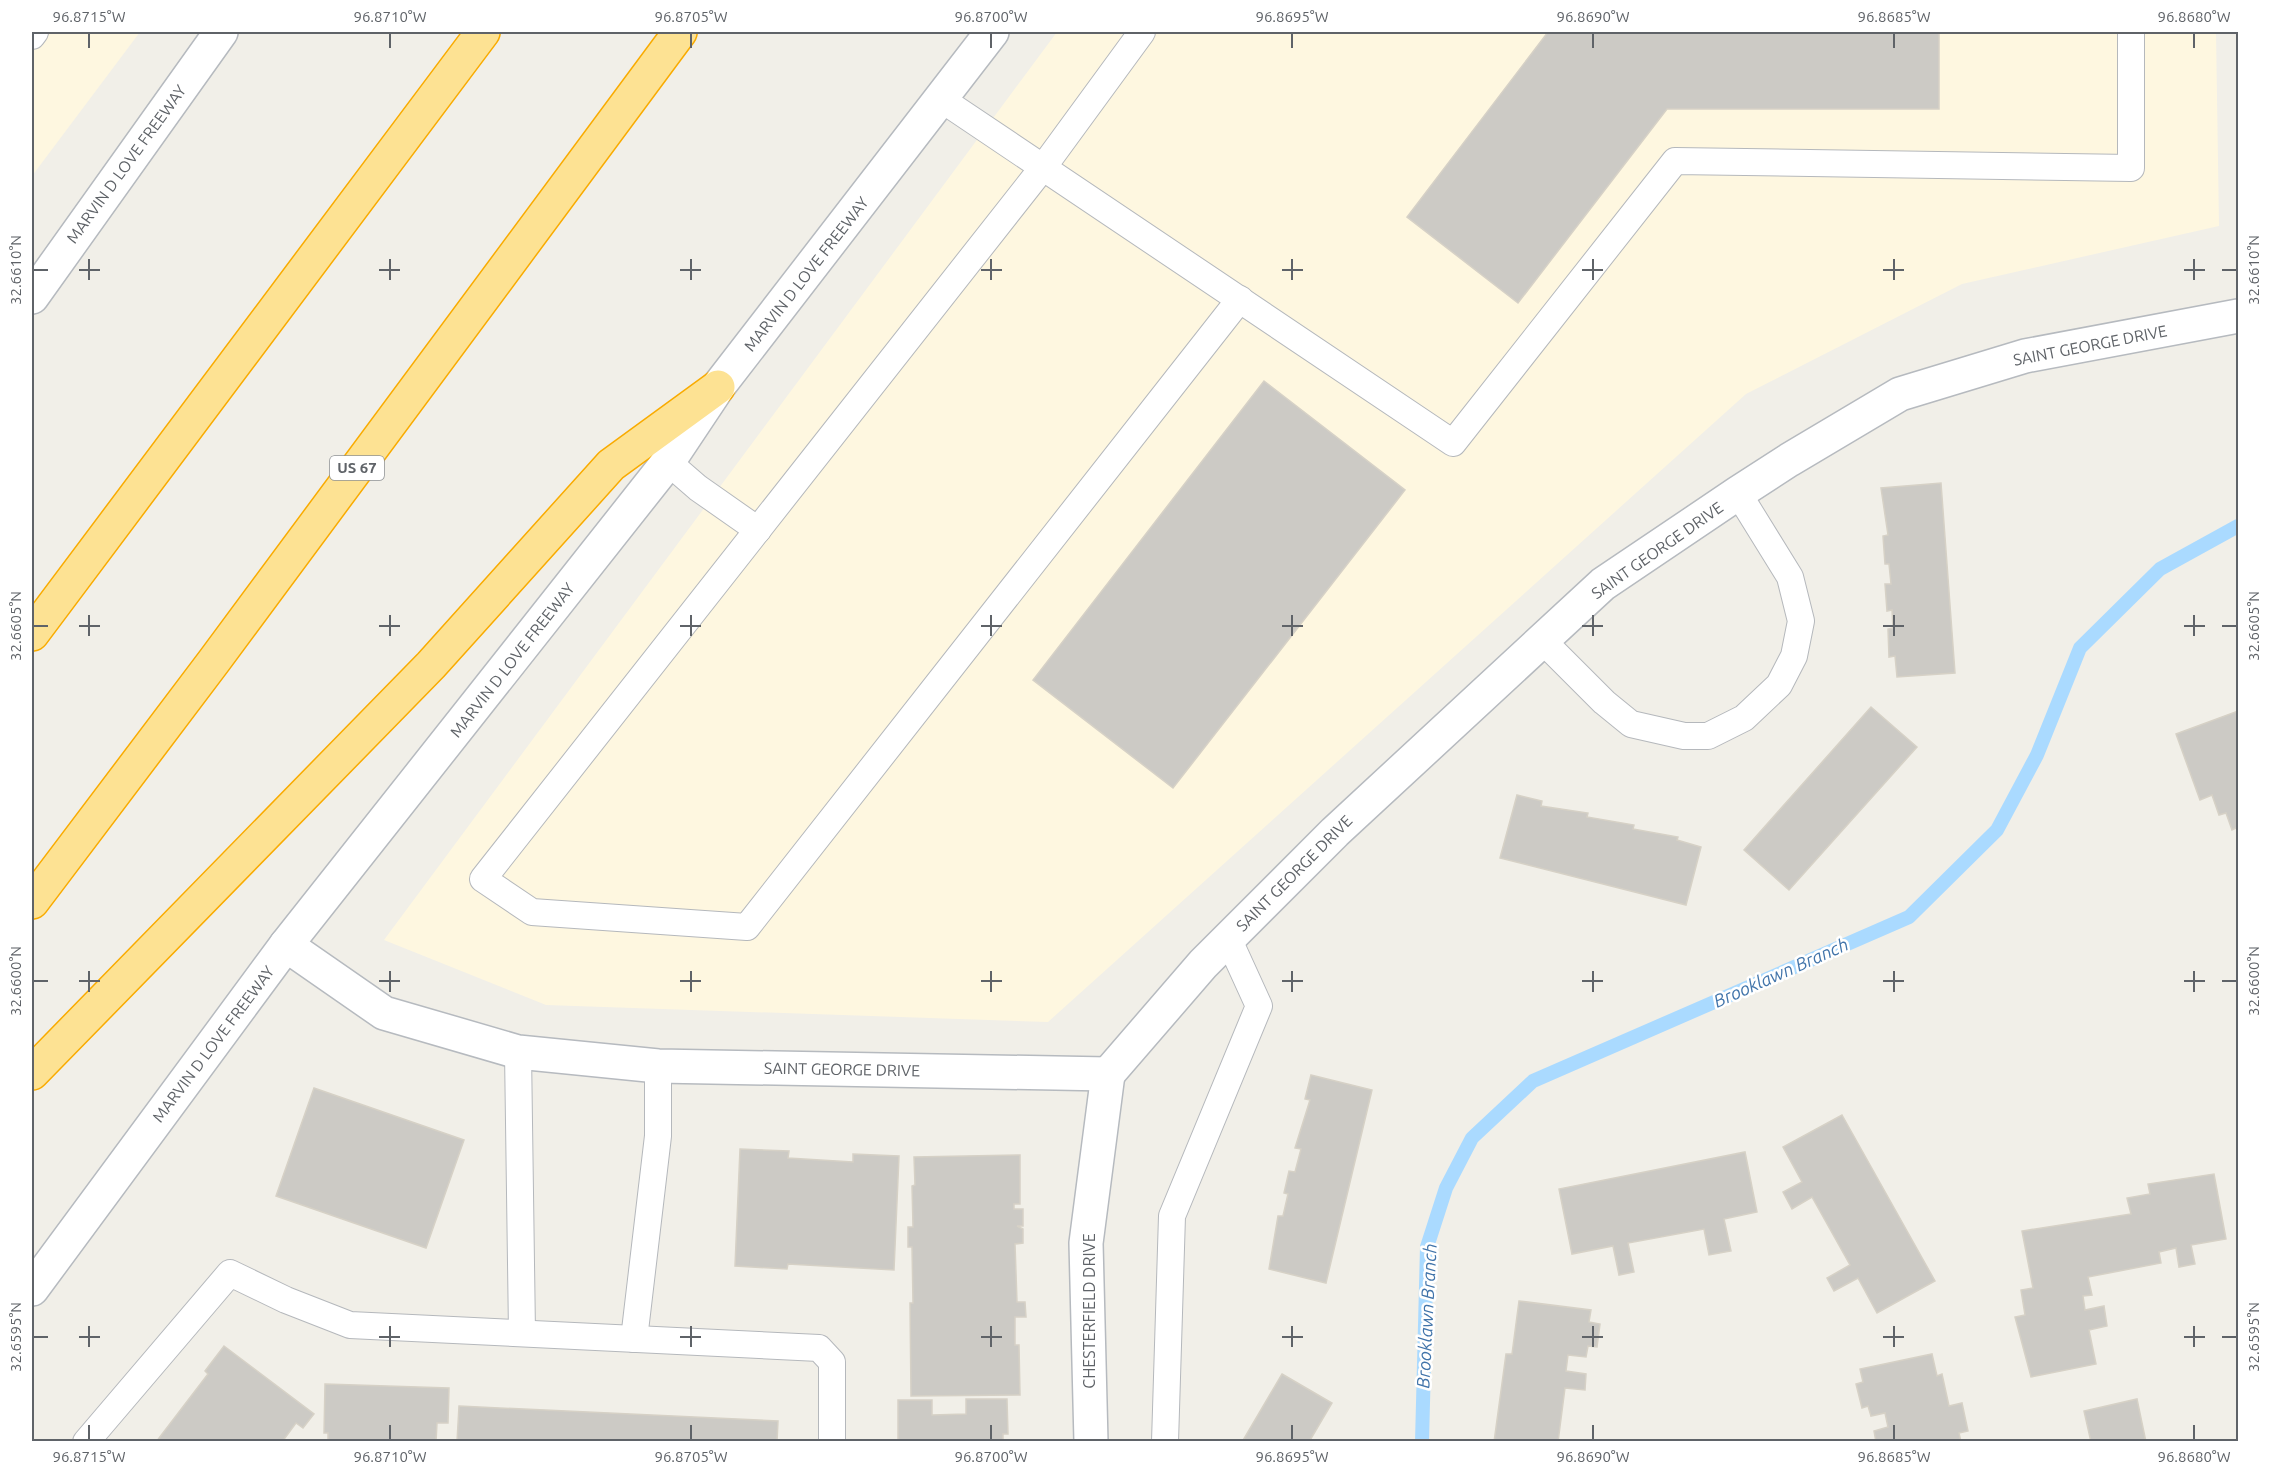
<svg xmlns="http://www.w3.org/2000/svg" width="2270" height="1473" font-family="Ubuntu,sans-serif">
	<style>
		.commercial { fill: #fef7e0 }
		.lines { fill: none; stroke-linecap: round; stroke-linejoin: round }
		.stream { stroke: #aadaff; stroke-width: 14 }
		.building { fill: #cccac5; stroke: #d6d1c6; stroke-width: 1.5 }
		.lane-casing { stroke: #b5b8bc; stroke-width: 28 }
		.secondary-casing { stroke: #b6babf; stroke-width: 36 }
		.highway-casing { stroke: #f9ab00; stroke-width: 36 }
		.lane { stroke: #fff; stroke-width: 26 }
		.secondary { stroke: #fff; stroke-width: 33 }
		.highway { stroke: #fde293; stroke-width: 33 }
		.ticks { fill: none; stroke: #5f6368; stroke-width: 2 }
		.labels { text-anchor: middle; stroke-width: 5; stroke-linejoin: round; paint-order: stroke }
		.shield { fill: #fff; stroke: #8f9295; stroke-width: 1.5 }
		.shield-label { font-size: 15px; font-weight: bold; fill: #5f6368 }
		.street-label { font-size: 16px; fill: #5f6368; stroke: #fff }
		.water-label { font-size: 18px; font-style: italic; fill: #4174aa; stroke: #fff }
		.neatline { fill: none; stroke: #5f6368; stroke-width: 2 }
		.ticks-label { font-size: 15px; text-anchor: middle; fill: #5f6368 }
	</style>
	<rect width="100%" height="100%" fill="#f1efe8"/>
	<g class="commercial">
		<path d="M32,32h108l-108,144z"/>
		<path d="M1057,32h1159l3,194 -257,58 -216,110 -698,628 -502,-17 -162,-65z"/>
	</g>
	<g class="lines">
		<path class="stream" d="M1422,1442l5,-195 19,-59 26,-50 61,-57 376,-164 88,-87 40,-75 43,-107 80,-79 78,-43"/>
	</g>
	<g class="building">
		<path d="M1548,32h391v77h-272l-149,194 -111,-86z"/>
		<path d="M1264,381l141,109 -232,298 -140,-108z"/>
		<path d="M1941,483l14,190 -58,4 -2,-21 -6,1 -1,-28 5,-1 -1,-18 -5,1 -2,-27h6l-2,-20h-4l-2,-28 5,-1 -7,-47z"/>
		<path d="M1871,707l46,40 -128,143 -45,-40z"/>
		<path d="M2238,711v116l-6,3 -6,-17 -7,2 -7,-20 -12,5 -24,-66z"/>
		<path d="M1517,795l25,6 -1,5 47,7 -1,4 47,8 -1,4 45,8 -1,3 24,7 -15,58 -186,-47z"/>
		<path d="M1311,1075l61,15 -46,193 -57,-14 9,-53h5l5,-22 -4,-1 5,-22 6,1 6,-23 -6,-1 15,-48 -5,-1z"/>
		<path d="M314,1088l150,52 -38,108 -150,-52z"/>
		<path d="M1842,1115l93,166 -58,32 -19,-35 -24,13 -7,-13 23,-13 -38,-68 -20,12 -9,-17 19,-10 -19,-35z"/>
		<path d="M740,1149l49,2 -1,7 65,4v-8l46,2 -5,114 -106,-6 -1,5 -52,-3z"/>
		<path d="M1745,1152l12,60 -33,7 7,32 -22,4 -5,-26 -76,14 6,29 -15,3 -6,-29 -41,8 -13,-65z"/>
		<path d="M1020,1155v49h-6v5h9v17h-6l6,3v14l-8,1 2,58h8l1,15h-11v28h4l1,50 -109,1 -1,-93h3l-1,-56h-4v-20h5l-1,-41 3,-1 -1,-28z"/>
		<path d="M2214,1174l12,65 -35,6 4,19 -16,3 -3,-19 -17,4 2,11 -73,14 4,18 -9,1 2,14 19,-4 3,20 -18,4 7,34 -65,13 -16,-60 10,-2 -4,-25 12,-2 -11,-57 109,-17 -4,-16 23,-4 -2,-10z"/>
		<path d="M1519,1301l72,9 -2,12 11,2 -3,23 -9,-1 -2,11 -18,-2 -2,16 20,3 -1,16 -20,-2 -7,54h-64l12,-88h6z"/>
		<path d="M224,1346l90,68 -11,14 -7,-5 -14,19h-126l52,-68 -3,-3z"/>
		<path d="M1932,1354l5,22 5,-2 7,32 13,-3 6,28 -9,2 2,9h-85l-2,-11 14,-4 -3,-14 -14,3 -3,-10 -6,2 -6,-24 7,-2 -3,-13z"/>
		<path d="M1282,1374l50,29 -23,39h-67z"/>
		<path d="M325,1384l124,4 -1,35h-11l-1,19h-108v-9h-4z"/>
		<path d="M966,1399h41l1,35h-5v8h-105v-42h34v15l34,-1z"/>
		<path d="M2137,1399l9,43h-55l-7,-31z"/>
		<path d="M459,1406l319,15 -1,21h-320z"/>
	</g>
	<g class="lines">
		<defs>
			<g id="lane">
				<path d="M1142,32l-98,134 -561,713 49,33 215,15 493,-628"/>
				<path d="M32,36l3,-4"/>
				<path d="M941,99l512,344 222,-282 456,7v-136"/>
				<path d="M668,462l30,26 60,42"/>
				<path d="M1542,640l62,62 27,22 53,12h24l36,-18 35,-33 15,-29 7,-35 -11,-44 -52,-84"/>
				<path d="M518,1052l4,281"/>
				<path d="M634,1339l24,-203v-70"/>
				<path d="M86,1442l144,-169 56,27 64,25 469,23 13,14v80"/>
				<path d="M1165,1442l7,-226 87,-210 -31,-68"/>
			</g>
			<g id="secondary">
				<path d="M32,297l189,-265"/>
				<path d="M286,945l98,68 134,39 140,14 450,8"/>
				<path d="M1108,1074l95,-110 132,-132 268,-248 135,-91 51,-33 111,-66 125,-38 213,-40"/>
				<path d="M32,1289l254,-344 382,-483 50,-75 274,-355"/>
				<path d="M1091,1442l-5,-199 22,-169"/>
			</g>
			<g id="highway">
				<path d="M32,634l451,-602"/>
				<path d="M32,902l182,-241 466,-629"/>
				<path d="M32,1073l399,-408 180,-200 107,-78"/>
			</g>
		</defs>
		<use href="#lane" class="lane-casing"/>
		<use href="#secondary" class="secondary-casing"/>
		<use href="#highway" class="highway-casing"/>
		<use href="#lane" class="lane"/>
		<use href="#secondary" class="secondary"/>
		<use href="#highway" class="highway"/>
	</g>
	<path class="ticks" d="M89,33v15M390,33v15M691,33v15M991,33v15M1292,33v15M1593,33v15M1894,33v15M2194,33v15M89,259v21M390,259v21M691,259v21M991,259v21M1292,259v21M1593,259v21M1894,259v21M2194,259v21M33,270h15M79,270h21M379,270h21M680,270h21M981,270h21M1282,270h21M1582,270h21M1883,270h21M2184,270h21M2222,270h15M89,615v21M390,615v21M691,615v21M991,615v21M1292,615v21M1593,615v21M1894,615v21M2194,615v21M33,626h15M79,626h21M379,626h21M680,626h21M981,626h21M1282,626h21M1582,626h21M1883,626h21M2184,626h21M2222,626h15M89,971v21M390,971v21M691,971v21M991,971v21M1292,971v21M1593,971v21M1894,971v21M2194,971v21M33,981h15M79,981h21M379,981h21M680,981h21M981,981h21M1282,981h21M1582,981h21M1883,981h21M2184,981h21M2222,981h15M89,1326v21M390,1326v21M691,1326v21M991,1326v21M1292,1326v21M1593,1326v21M1894,1326v21M2194,1326v21M33,1337h15M79,1337h21M379,1337h21M680,1337h21M981,1337h21M1282,1337h21M1582,1337h21M1883,1337h21M2184,1337h21M2222,1337h15M89,1425v15M390,1425v15M691,1425v15M991,1425v15M1292,1425v15M1593,1425v15M1894,1425v15M2194,1425v15"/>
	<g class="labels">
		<rect class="shield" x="330" y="456" width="54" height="24" rx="4.5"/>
		<g class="shield-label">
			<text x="357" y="473">US 67</text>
		</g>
		<g class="street-label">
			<text transform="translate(126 164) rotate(-54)" y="6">MARVIN D LOVE FREEWAY</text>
			<text transform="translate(806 274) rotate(-52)" y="6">MARVIN D LOVE FREEWAY</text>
			<text transform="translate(2090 345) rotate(-11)" y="6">SAINT GEORGE DRIVE</text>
			<text transform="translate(1657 550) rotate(-35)" y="6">SAINT GEORGE DRIVE</text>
			<text transform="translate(512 660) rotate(-52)" y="6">MARVIN D LOVE FREEWAY</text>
			<text transform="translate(1294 873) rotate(-45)" y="6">SAINT GEORGE DRIVE</text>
			<text transform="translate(213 1044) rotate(-53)" y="6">MARVIN D LOVE FREEWAY</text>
			<text transform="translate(842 1069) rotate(1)" y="6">SAINT GEORGE DRIVE</text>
			<text transform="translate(1089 1311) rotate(-90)" y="6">CHESTERFIELD DRIVE</text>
		</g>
		<g class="water-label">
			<text transform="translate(1781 973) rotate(-24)" y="6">Brooklawn Branch</text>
			<text transform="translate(1427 1316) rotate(-87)" y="6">Brooklawn Branch</text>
		</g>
	</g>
	<rect width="2270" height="1473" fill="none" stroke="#ffffff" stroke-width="66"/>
	<rect x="33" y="33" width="2204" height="1407" class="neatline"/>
	<g class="ticks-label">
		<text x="89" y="22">96.8715°W</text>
		<text x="390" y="22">96.8710°W</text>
		<text x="691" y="22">96.8705°W</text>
		<text x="991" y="22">96.8700°W</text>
		<text x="1292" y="22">96.8695°W</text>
		<text x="1593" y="22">96.8690°W</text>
		<text x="1894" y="22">96.8685°W</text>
		<text x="2194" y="22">96.8680°W</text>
		<text transform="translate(16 270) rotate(-90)" y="5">32.6610°N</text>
		<text transform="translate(2254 270) rotate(-90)" y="5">32.6610°N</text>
		<text transform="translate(16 626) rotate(-90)" y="5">32.6605°N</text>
		<text transform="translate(2254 626) rotate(-90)" y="5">32.6605°N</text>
		<text transform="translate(16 981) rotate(-90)" y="5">32.6600°N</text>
		<text transform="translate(2254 981) rotate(-90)" y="5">32.6600°N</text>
		<text transform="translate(16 1337) rotate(-90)" y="5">32.6595°N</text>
		<text transform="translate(2254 1337) rotate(-90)" y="5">32.6595°N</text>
		<text x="89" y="1462">96.8715°W</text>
		<text x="390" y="1462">96.8710°W</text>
		<text x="691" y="1462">96.8705°W</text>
		<text x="991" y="1462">96.8700°W</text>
		<text x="1292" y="1462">96.8695°W</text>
		<text x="1593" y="1462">96.8690°W</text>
		<text x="1894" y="1462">96.8685°W</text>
		<text x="2194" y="1462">96.8680°W</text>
	</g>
</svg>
